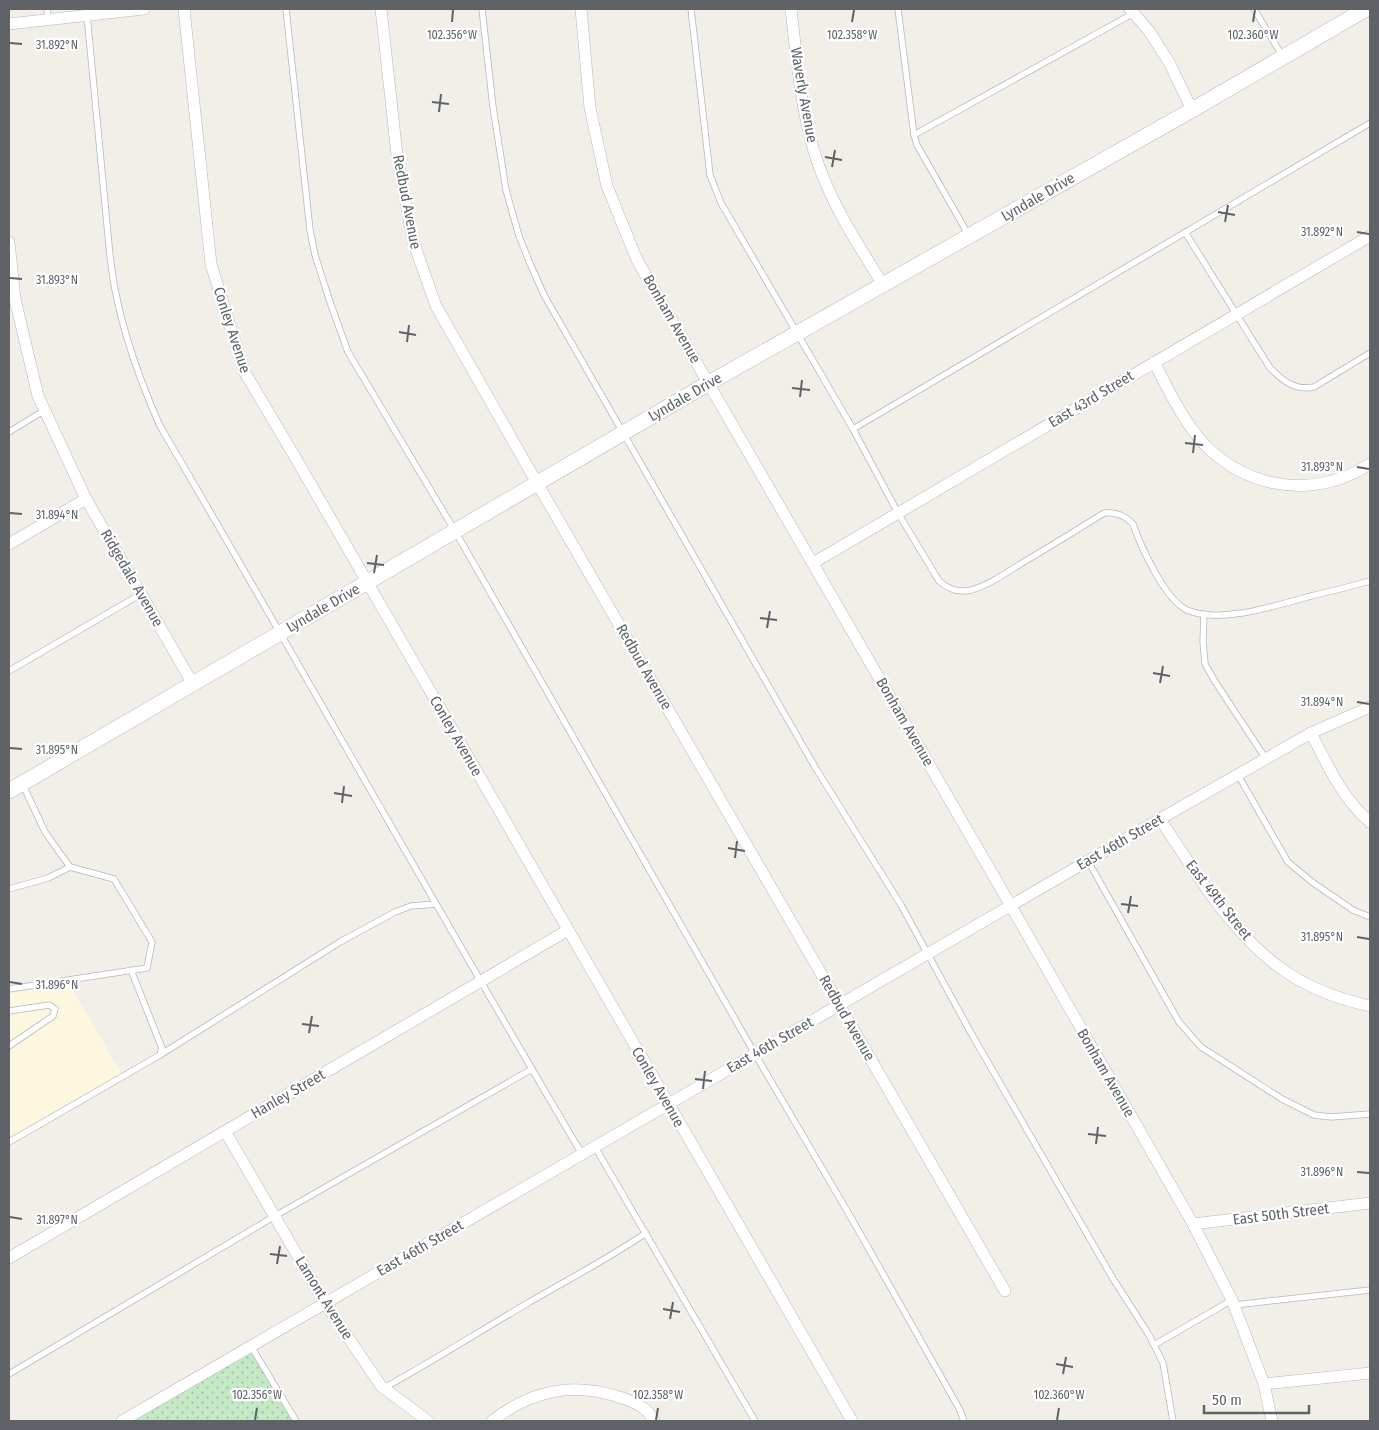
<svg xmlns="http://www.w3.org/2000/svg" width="1379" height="1430" font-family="'Fira Sans Condensed',sans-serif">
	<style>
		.commercial { fill: #fef7e0 }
		.grass { fill: url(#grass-dots) }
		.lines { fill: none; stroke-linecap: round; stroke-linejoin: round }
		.lane-casing { stroke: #b5b8bc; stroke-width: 7 }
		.street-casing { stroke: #b5b8bc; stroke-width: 12 }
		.secondary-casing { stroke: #b6babf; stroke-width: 16 }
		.lane { stroke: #fff; stroke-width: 5.5 }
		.street { stroke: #fff; stroke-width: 11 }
		.secondary { stroke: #fff; stroke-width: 15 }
		.ticks { fill: none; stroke: #5f6368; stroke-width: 2 }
		.labels { text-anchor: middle; stroke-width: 4.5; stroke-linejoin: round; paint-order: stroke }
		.street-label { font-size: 15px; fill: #5f6368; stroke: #fff }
		.ticks-label { font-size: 12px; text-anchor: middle; fill: #5f6368; stroke: #fff; stroke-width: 4.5; stroke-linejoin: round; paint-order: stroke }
	</style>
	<defs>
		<pattern id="grass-dots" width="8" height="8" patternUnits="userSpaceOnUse" patternTransform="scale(1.25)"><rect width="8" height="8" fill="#c5e8c5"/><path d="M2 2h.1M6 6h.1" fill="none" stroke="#a3c0a4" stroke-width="1.8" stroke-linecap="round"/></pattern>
	</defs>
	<rect width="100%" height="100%" fill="#f1efe8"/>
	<path class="commercial" d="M70,985l54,93 -115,66v-151z"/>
	<path class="grass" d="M251,1347l45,74h-175z"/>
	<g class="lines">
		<defs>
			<g id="lane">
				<path d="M47,9l1,10"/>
				<path d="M286,9l24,221 5,25 15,47 18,50 107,179 300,523 98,167 107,189 4,11"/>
				<path d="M482,9l11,98 13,83 13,46 12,30 13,29 271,472 86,138 70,128 141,244 37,58 14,28 10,58"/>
				<path d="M691,9l19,166 11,28 132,226 45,84 41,68c9,8 20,12 32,9 18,-5 35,-17 51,-27 27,-16 55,-33 82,-50 12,-1 21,2 29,11 8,23 32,76 54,86 32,14 88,-4 120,-13 21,-5 42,-10 63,-16"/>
				<path d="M898,9l16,126 3,10 51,89"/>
				<path d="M1254,9l29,48"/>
				<path d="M87,15l23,241c2,13 3,26 6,38 9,45 25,89 44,132 142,242 279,487 422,728"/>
				<path d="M914,135l220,-122"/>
				<path d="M1185,232l85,136c13,13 25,23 44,19l56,-34"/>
				<path d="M853,429l517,-306"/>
				<path d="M9,432l36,-22"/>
				<path d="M1204,614l-1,28 2,22 9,16 52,79"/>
				<path d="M9,671l132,-77"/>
				<path d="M1238,775l50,87 24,20 41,28 17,7"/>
				<path d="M1088,861l91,161 22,25 81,52 32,16 17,2 39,-3"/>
				<path d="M9,889l39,-11 22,-11"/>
				<path d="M9,989l138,-21 5,-26 -38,-63 -44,-12 -25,-35 -22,-47"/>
				<path d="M9,1011l40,-6 6,4 -2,7 -44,30"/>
				<path d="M160,1055l180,-113 55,-30 16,-6 25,-2"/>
				<path d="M9,1142l151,-87 2,-7 -31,-78"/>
				<path d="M595,1147l160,274"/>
				<path d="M1234,1305l136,-15"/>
				<path d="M1154,1345l78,-45"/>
				<path d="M251,1346l45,75"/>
				<path d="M9,1374l266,-158 257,-147"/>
				<path d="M384,1388c49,-27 96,-57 144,-85 39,-23 80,-44 118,-70"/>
			</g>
			<g id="street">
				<path d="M184,9l27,255 33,107 51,86 557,964"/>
				<path d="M381,9l16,146 16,86 23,65 101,177 468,808"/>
				<path d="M581,9l9,99 17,78 30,74 374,646 182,318 39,76 32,84 8,37"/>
				<path d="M791,9c6,52 11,116 31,165 15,39 39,75 61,111"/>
				<path d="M1130,9l19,22 21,33 22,46"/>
				<path d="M9,24l135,-15"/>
				<path d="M9,242l6,57 23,97 48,103 107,185"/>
				<path d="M1154,362c15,29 30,61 52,84 46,45 110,52 164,18"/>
				<path d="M9,544l77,-45"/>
				<path d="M813,563l557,-327"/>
				<path d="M1311,733c16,31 32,67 59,89"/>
				<path d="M1160,819c34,51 69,111 119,148 27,20 59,32 91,39"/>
				<path d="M225,1131l100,172 56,83 47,35"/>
				<path d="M1193,1224l177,-21"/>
				<path d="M9,1258l559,-328"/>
				<path d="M1264,1384l106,-11"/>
				<path d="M122,1421l1038,-602 151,-86 59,-26"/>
				<path d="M492,1421c38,-30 78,-39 124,-25 10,3 24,8 31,15 3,3 5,7 7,10"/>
			</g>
			<path id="secondary" d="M9,791l700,-408 483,-273 174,-101"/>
		</defs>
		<use href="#lane" class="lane-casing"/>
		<use href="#street" class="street-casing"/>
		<use href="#secondary" class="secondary-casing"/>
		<use href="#lane" class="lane"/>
		<use href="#street" class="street"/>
		<use href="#secondary" class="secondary"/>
	</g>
	<path class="ticks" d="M452,22l1,-12M852,22l2,-12M1253,22l2,-12M10,43l12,1M432,102l17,2M439,112l2,-18M825,157l17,3M832,167l3,-17M1218,212l17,3M1225,222l3,-17M1357,232l12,2M10,278l12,1M399,332l17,3M407,342l2,-17M792,388l18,2M800,397l2,-17M1185,443l18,2M1193,453l2,-18M1357,467l12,2M10,513l12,1M367,563l17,2M374,573l3,-18M760,618l17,2M767,628l3,-17M1153,673l17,3M1160,683l3,-17M1357,702l12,2M10,748l12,1M334,793l18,3M342,803l2,-17M728,848l17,3M735,858l2,-17M1121,904l17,2M1128,913l3,-17M1357,937l12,2M10,982l12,2M302,1024l17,2M309,1033l3,-17M695,1079l17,2M703,1089l2,-18M1088,1134l18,2M1096,1144l2,-17M1357,1172l12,1M10,1217l12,2M270,1254l17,2M277,1264l3,-18M663,1309l17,3M670,1319l3,-17M1056,1364l17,3M1063,1374l3,-17M255,1420l2,-12M656,1420l2,-12M1057,1420l2,-12"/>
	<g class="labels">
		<g class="street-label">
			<text transform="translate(804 95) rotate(80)" y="5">Waverly Avenue</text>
			<text transform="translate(1038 197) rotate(-30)" y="5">Lyndale Drive</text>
			<text transform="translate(407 202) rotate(79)" y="5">Redbud Avenue</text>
			<text transform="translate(672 319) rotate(60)" y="5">Bonham Avenue</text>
			<text transform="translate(232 330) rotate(72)" y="5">Conley Avenue</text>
			<text transform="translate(685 397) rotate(-30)" y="5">Lyndale Drive</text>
			<text transform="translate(1091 399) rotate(-31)" y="5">East 43rd Street</text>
			<text transform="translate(132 578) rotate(60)" y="5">Ridgedale Avenue</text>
			<text transform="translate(323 608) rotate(-30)" y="5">Lyndale Drive</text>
			<text transform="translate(644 667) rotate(60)" y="5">Redbud Avenue</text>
			<text transform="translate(905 722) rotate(60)" y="5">Bonham Avenue</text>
			<text transform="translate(456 736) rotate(60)" y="5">Conley Avenue</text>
			<text transform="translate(1120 842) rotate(-30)" y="5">East 46th Street</text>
			<text transform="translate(1219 900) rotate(52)" y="5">East 49th Street</text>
			<text transform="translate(847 1018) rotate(60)" y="5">Redbud Avenue</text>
			<text transform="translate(770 1045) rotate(-30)" y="5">East 46th Street</text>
			<text transform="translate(1106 1073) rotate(60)" y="5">Bonham Avenue</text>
			<text transform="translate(658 1087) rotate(60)" y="5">Conley Avenue</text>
			<text transform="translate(288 1094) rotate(-30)" y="5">Hanley Street</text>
			<text transform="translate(1281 1214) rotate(-7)" y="5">East 50th Street</text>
			<text transform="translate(420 1248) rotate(-30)" y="5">East 46th Street</text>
			<text transform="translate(324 1298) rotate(58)" y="5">Lamont Avenue</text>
		</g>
	</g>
	<g class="ticks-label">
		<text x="452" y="39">102.356°W</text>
		<text x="852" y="39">102.358°W</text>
		<text x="1253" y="39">102.360°W</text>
		<text x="57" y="49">31.892°N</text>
		<text x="1322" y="236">31.892°N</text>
		<text x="57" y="284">31.893°N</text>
		<text x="1322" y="471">31.893°N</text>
		<text x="57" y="519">31.894°N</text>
		<text x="1322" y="706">31.894°N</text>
		<text x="57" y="754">31.895°N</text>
		<text x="1322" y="941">31.895°N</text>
		<text x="57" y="989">31.896°N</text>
		<text x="1322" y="1176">31.896°N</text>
		<text x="57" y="1224">31.897°N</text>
		<text x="257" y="1399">102.356°W</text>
		<text x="658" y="1399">102.358°W</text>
		<text x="1059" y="1399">102.360°W</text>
	</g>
	<rect width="1379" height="1430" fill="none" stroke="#5f6368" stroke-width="20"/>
	<path d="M1204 1405v8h105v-8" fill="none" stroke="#5f6368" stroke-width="2.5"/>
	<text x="1212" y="1405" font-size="15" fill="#5f6368" stroke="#ffffff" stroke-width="4" paint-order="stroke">50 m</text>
</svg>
